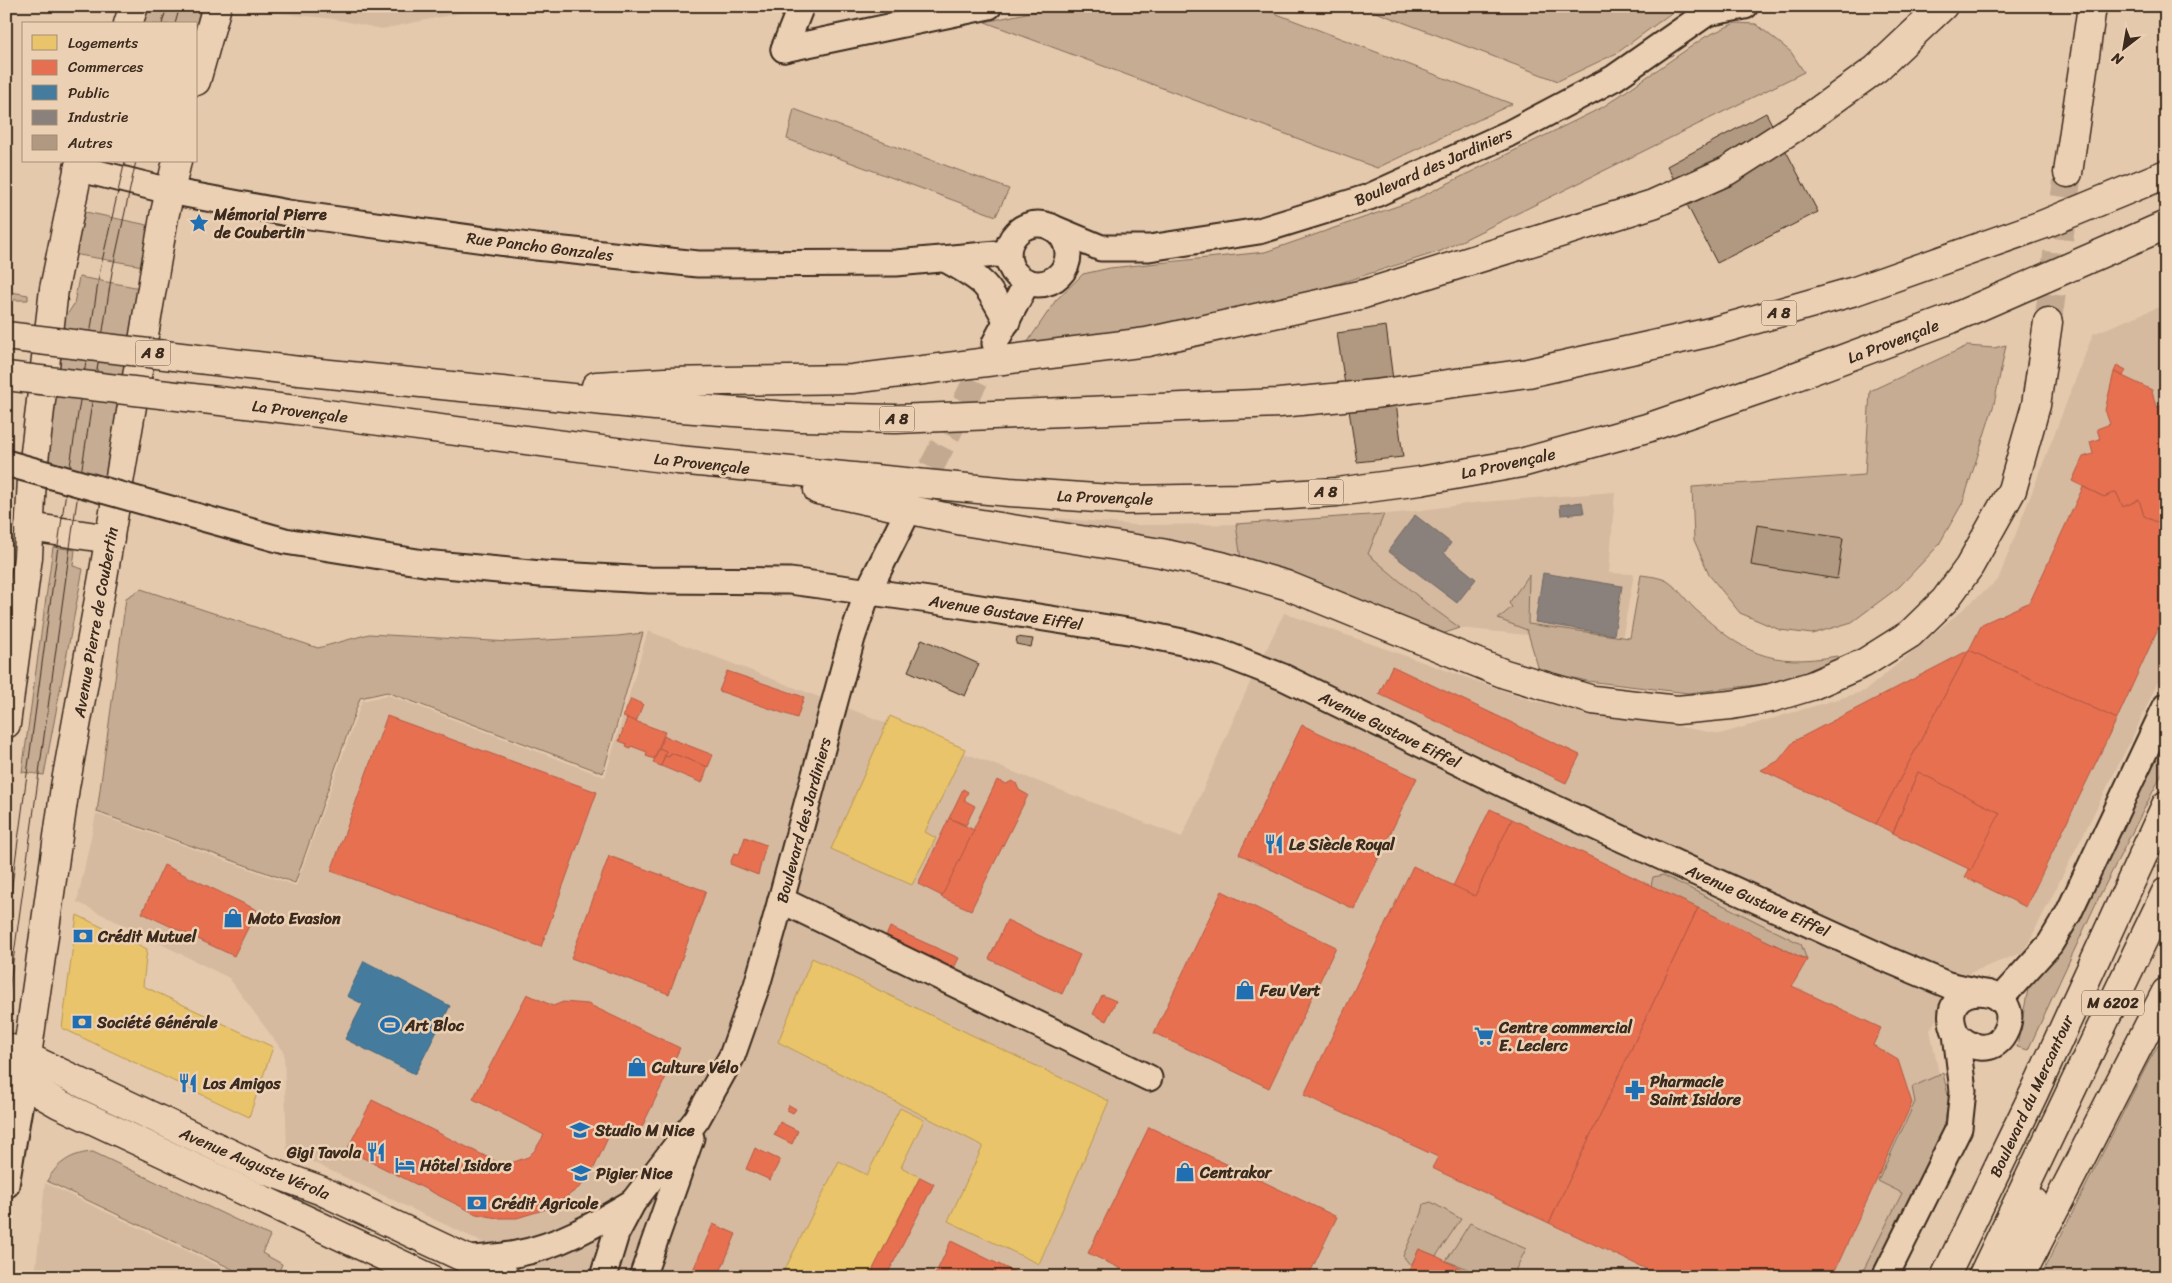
<svg xmlns="http://www.w3.org/2000/svg" width="2172" height="1283" font-family="Sriracha,sans-serif">
	<style>
		.built { fill: #d5baa0 }
		.green { fill: #c6ac93; stroke: #806b58 }
		.homes { fill: #e9c46a; stroke: #b59653 }
		.shops { fill: #e76f51; stroke: #b35a42 }
		.public { fill: #457b9d; stroke: #426377 }
		.industry { fill: #8a817c; stroke: #726760 }
		.building { fill: #b19880; stroke: #3b2a1e }
		.lines { fill: none; stroke-linecap: round; stroke-linejoin: round }
		.minor-tunnel { stroke: #c3a990; stroke-width: 25; stroke-dasharray: 25 12; stroke-linecap: butt }
		.highway-tunnel { stroke: #c3a990; stroke-width: 28; stroke-dasharray: 28 14; stroke-linecap: butt }
		.minor-casing { stroke: #3b2a1e; stroke-width: 29 }
		.major-casing { stroke: #3b2a1e; stroke-width: 31 }
		.highway-casing { stroke: #3b2a1e; stroke-width: 31 }
		.minor { stroke: #ecd0b3; stroke-width: 25 }
		.major { stroke: #ecd0b3; stroke-width: 28 }
		.highway { stroke: #ecd0b3; stroke-width: 28 }
		.tram { stroke: #3b2a1e; stroke-width: 1 }
		.minor-bridge-casing { stroke: #3b2a1e; stroke-width: 29; stroke-linecap: butt }
		.highway-bridge-casing { stroke: #3b2a1e; stroke-width: 31; stroke-linecap: butt }
		.minor-bridge { stroke: #ecd0b3; stroke-width: 25 }
		.highway-bridge { stroke: #ecd0b3; stroke-width: 28 }
		.labels { text-anchor: middle; stroke-width: 5; stroke-linejoin: round; paint-order: stroke }
		.shield { fill: #ecd0b3; stroke: #705c4b; stroke-width: 1 }
		.shield-label { font-size: 15px; font-weight: bold; fill: #3b2a1e }
		.street-label { font-size: 16px; fill: #3b2a1e; stroke: #ecd0b3 }
		.poi-label { font-size: 16px; font-weight: bold; fill: #3b2a1e; stroke: #ecd0b3; text-anchor: start }
	</style>
	<rect width="100%" height="100%" fill="#e5c9ad"/>
	<filter id="ink" filterUnits="userSpaceOnUse"><feTurbulence type="fractalNoise" baseFrequency=".02" numOctaves="2"/><feDisplacementMap in="SourceGraphic" scale="10" xChannelSelector="R" yChannelSelector="G"/><feConvolveMatrix kernelMatrix="1 2 1 2 8 2 1 2 1" color-interpolation-filters="sRGB"/></filter>
	<g filter="url(#ink)">
		<g class="built">
			<path d="M251,6h244l-113,23 -48,-10 -84,-9z"/>
			<path d="M2166,304v360l-31,68 -111,220 -62,24 -32,54 16,78 -68,169h-1322l-269,-127 -3,-97 -55,-75 -152,-76 19,-88 200,72 66,-185 26,-6 217,82 43,-146 534,206 66,-150 36,-74 249,88 187,33 145,-43 133,-111 95,-246z"/>
			<path d="M1615,492l-6,81 25,1 -13,71 -161,-17 -21,7 -387,-112 4,-5 78,7 124,-1 141,-11 83,-11z"/>
			<path d="M45,1183l23,11 174,83h-207z"/>
		</g>
		<g class="green">
			<path d="M146,6h55l-5,19 -56,-1z"/>
			<path d="M1058,6h198l256,98 -135,64 -392,-146z"/>
			<path d="M1360,6h314l4,2 -61,45 -59,28z"/>
			<path d="M1735,23l21,1 35,28 13,20 -363,179 -139,44 -153,34 -122,14 29,-43 27,-26 27,-6 155,-16 147,-51 191,-94 102,-70z"/>
			<path d="M794,109l215,80 -13,27 -209,-77z"/>
			<path d="M81,211l71,15 -9,40 -70,-12z"/>
			<path d="M79,277l62,11 -32,196 -62,-14 18,-152 9,-14z"/>
			<path d="M6,291l22,4v5h-22z"/>
			<path d="M2006,345l-12,59 -31,98 -25,44 -39,41 -47,35 -40,12 -32,-4 -40,-17 -30,-37 -16,-36 -2,-53 173,-12 5,-84 97,-45 27,2z"/>
			<path d="M1384,514l-16,40 59,50 33,24 -21,7 -198,-75 -5,-36z"/>
			<path d="M53,547l22,3 -2,16 10,3 -39,206 -22,-3z"/>
			<path d="M1529,575l-1,49 102,14 11,-63c7,1 19,2 26,6 10,6 19,19 27,27 49,45 75,60 143,48l1,6 -18,8 -39,12 -93,11 -101,-12 -48,-11 -12,-40 -29,-11 14,-12 -3,-4z"/>
			<path d="M141,589l177,59 51,-14 141,8 108,-6 25,-3 -40,140 -216,-81 -27,6 -65,185 -198,-71 29,-214z"/>
			<path d="M2166,723v43l-68,133 -70,151 -11,-3 11,-58 62,-98z"/>
			<path d="M1663,875l138,69 6,16 -156,-74 2,-9z"/>
			<path d="M2166,1032v245h-126l109,-216z"/>
			<path d="M1943,1073l6,27 -8,41 -66,136h-15l42,-84 -24,-12 37,-79 -3,-15z"/>
			<path d="M79,1093l245,109 -6,11 -243,-114z"/>
			<path d="M93,1152l177,84 -8,17 20,11 -5,13h-28l-202,-96c10,-18 25,-28 46,-29z"/>
			<path d="M1431,1202l30,17 -25,37 -17,-7 -8,17 -8,-10 19,-43 2,-9z"/>
			<path d="M1470,1223l56,26 -14,28h-23l-43,-16z"/>
		</g>
		<g class="homes">
			<path d="M890,716l75,33 -40,83 11,6 -24,47 -81,-36z"/>
			<path d="M77,915l70,34 -4,37 130,61 -24,70 -187,-89z"/>
			<path d="M812,958l297,143 -70,163 -91,-43 35,-75 -205,-104z"/>
			<path d="M900,1108l24,12 -23,47 19,10 -51,100h-15l-7,-4 -2,4h-64l58,-116 28,14z"/>
		</g>
		<g class="shops">
			<path d="M2117,365l9,5 -3,6 -9,-4z"/>
			<path d="M2114,372l38,18 4,17 10,-2v122l-22,-11 -5,-16 -16,7 -7,-15 -12,5 -32,-16 11,-24 10,-3 -3,-12 10,-3 -3,-10 13,-5 -5,-14z"/>
			<path d="M2083,487l21,10 12,-5 7,15 16,-7 5,16 22,11v84l-49,108 -148,-69 13,-26 48,-22z"/>
			<path d="M1969,650l-93,174 -115,-54 17,-9 16,-20z"/>
			<path d="M1969,650l148,69 -91,188 -61,-30 35,-64 -82,-41 -25,61 -17,-9z"/>
			<path d="M1392,666l188,89 -14,28 -187,-89z"/>
			<path d="M727,671l77,26 -7,21 -78,-27z"/>
			<path d="M631,699l12,5 -7,18 -13,-5z"/>
			<path d="M387,716l210,76 -56,155 -210,-76z"/>
			<path d="M627,718l38,14 -11,27 -8,-3 1,-4 -16,-6 -1,2 -4,-2 1,-2 -8,-3z"/>
			<path d="M1302,725l115,53 -63,131 -115,-55z"/>
			<path d="M664,736l49,19 -5,12 -37,-14 -2,4 -4,-1 1,-5 -7,-3z"/>
			<path d="M659,748l7,3 -5,15 -8,-3z"/>
			<path d="M671,753l37,14 -6,16 -41,-17 4,-10 4,1z"/>
			<path d="M1918,772l82,41 -29,57 -78,-37z"/>
			<path d="M997,780l9,4 6,-3 4,2 3,7 9,5 -57,115 -30,-13z"/>
			<path d="M963,789l5,3 -4,8 11,6 -9,19 -17,-7z"/>
			<path d="M1490,809l22,10 -37,77 -22,-10z"/>
			<path d="M949,818l25,12 -32,66 -24,-12z"/>
			<path d="M1512,819l186,89 -149,315 -117,-55 6,-11 -134,-62 109,-229 62,30z"/>
			<path d="M745,837l21,8 -8,30 -28,-11 4,-11 5,1z"/>
			<path d="M609,856l97,35 -37,103 -98,-36z"/>
			<path d="M164,865l93,45 -23,46 -92,-43z"/>
			<path d="M1222,891l114,56 -67,141 -115,-55z"/>
			<path d="M1698,908l109,52 -15,26 89,42 -8,17 25,15 14,43 -80,174h-169l-114,-54z"/>
			<path d="M1007,920l73,35 -18,39 -73,-35z"/>
			<path d="M890,927l69,31 -5,10 -68,-32z"/>
			<path d="M527,994l26,12 10,-4 25,2 92,44 -44,91 -24,-10 -18,39 -13,18 -28,21 -36,11h-20l-21,-4 -129,-64 25,-50 125,62 11,2 20,-7 7,-7 9,-15 -71,-36z"/>
			<path d="M1102,995l14,6 -10,20 -13,-7z"/>
			<path d="M789,1105l7,4 -3,4 -6,-3z"/>
			<path d="M780,1122l18,9 -6,13 -18,-9z"/>
			<path d="M1149,1127l188,90 -29,60h-170l-50,-24z"/>
			<path d="M755,1148l25,12 -10,20 -24,-11z"/>
			<path d="M920,1177l14,7 -48,93h-17z"/>
			<path d="M713,1224l23,10 -18,43h-28z"/>
			<path d="M951,1241l74,36h-91z"/>
			<path d="M1419,1249l17,7 42,21h-72z"/>
		</g>
		<path class="public" d="M364,961l86,45 -35,68 -70,-35 18,-35 -16,-8z"/>
		<g class="industry">
			<path d="M1582,502l2,11 -23,2 -1,-10z"/>
			<path d="M1415,515l36,28 -7,10 32,26 -19,24 -69,-52z"/>
			<path d="M1543,573l79,13 -8,49 -79,-13z"/>
		</g>
		<g class="building">
			<path d="M1766,113l52,99 -101,51 -50,-97z"/>
			<path d="M1386,326l17,131 -46,5 -20,-129z"/>
			<path d="M1757,525l86,13 -6,41 -86,-14z"/>
			<path d="M1017,637l16,2 -2,8 -15,-3z"/>
			<path d="M922,639l57,25 -14,32 -57,-25z"/>
		</g>
		<g class="lines">
			<path class="minor-tunnel" d="M914,501l79,-154"/>
			<path class="highway-tunnel" d="M2048,322l20,-149"/>
			<defs>
				<g id="minor">
					<path d="M784,49l205,-43"/>
					<path d="M784,49l17,-43"/>
					<path d="M77,168l92,23 119,22 248,34 162,17 198,-1 112,-10"/>
					<circle cx="1038" cy="254" r="30"/>
					<path d="M1053,228l48,20h48l110,-17 110,-34 139,-63 106,-56 93,-65 38,-7"/>
					<path d="M947,260c38,21 40,23 60,62"/>
					<path d="M995,343l32,-61"/>
					<path d="M541,574l109,6 140,1 139,19 205,32 48,10 42,12 59,23 245,119 356,162 64,27 27,6"/>
					<path d="M781,900l368,178"/>
					<path d="M2000,999l50,-55 18,-30 98,-208"/>
					<path d="M6,1185l17,-101"/>
					<path d="M470,1259c15,-1 31,-2 46,-5 43,-8 80,-30 117,-52"/>
					<path d="M603,1277l13,-43 17,-32 64,-83 35,-63 25,-71 18,-63 77,-284 16,-47 36,-72"/>
					<path d="M642,1277l49,-139"/>
					<path d="M1885,1277l74,-149 4,-37 -7,-57c-26,-59 76,-52 48,0 -11,21 -36,14 -48,0"/>
				</g>
				<g id="major">
					<path d="M128,24l6,-18"/>
					<path d="M196,81l21,-75"/>
					<path d="M29,527l81,12"/>
					<path d="M6,724l22,-167 4,-79 22,-189 26,-128"/>
					<path d="M6,1047l259,123 55,20 185,87"/>
					<path d="M8,1075l51,29 369,173"/>
					<path d="M23,1084l42,-297 38,-210 61,-360 13,-56"/>
					<path d="M1945,1277l89,-184 132,-288"/>
					<path d="M1982,1277l184,-385"/>
					<path d="M2010,1277l24,-75"/>
				</g>
				<g id="highway">
					<path d="M2068,173l24,-167"/>
					<path d="M299,371l356,35 146,11 95,2 383,-16 96,-9 153,-21 183,-41 144,-41 187,-66 124,-51"/>
					<path d="M596,386l69,-4 187,-3 295,-37 217,-48 289,-90 74,-33 73,-47 76,-55 67,-63"/>
					<path d="M296,410l382,50 331,32 116,8 117,-2 95,-6 83,-11 101,-18 126,-35 128,-44 176,-65 215,-94"/>
					<path d="M818,490l145,31 198,32 60,13 65,19 219,89 88,26 84,10 54,-5 40,-7 40,-12 53,-23 46,-29 35,-34 24,-33 43,-77 24,-85 12,-83"/>
					<path d="M2020,1277l146,-285"/>
				</g>
			</defs>
			<use href="#minor" class="minor-casing"/>
			<use href="#major" class="major-casing"/>
			<use href="#highway" class="highway-casing"/>
			<use href="#minor" class="minor"/>
			<use href="#major" class="major"/>
			<use href="#highway" class="highway"/>
			<g class="tram">
				<path d="M162,24l5,-18"/>
				<path d="M175,24l5,-18"/>
				<path d="M6,929l54,-398 40,-261 25,-109"/>
				<path d="M8,998l64,-465 40,-261 24,-111"/>
			</g>
			<defs>
				<path id="minor-bridge" d="M6,463l279,78 139,22 117,11"/>
				<g id="highway-bridge">
					<path d="M6,336l293,35"/>
					<path d="M6,376l290,34"/>
				</g>
			</defs>
			<use href="#minor-bridge" class="minor-bridge-casing"/>
			<use href="#highway-bridge" class="highway-bridge-casing"/>
			<use href="#minor-bridge" class="minor-bridge"/>
			<use href="#highway-bridge" class="highway-bridge"/>
		</g>
	</g>
	<defs>
		<symbol id="sight-bare" viewBox="-9 -9 18 18"><path d="M0-6L1.8-2.2L6-1.7L2.9 1.2L3.7 5.4L0 3.3L-3.7 5.4L-2.9 1.2L-6-1.7L-1.8-2.2Z" fill="#1f6fb2" stroke="#ecd0b3" stroke-width="2.5" paint-order="stroke"/></symbol>
		<symbol id="restaurant-bare" viewBox="-9 -9 18 18"><path d="M-5-6h1v4h1v-4h1v4h1v-4h1v5L-1.5 .5V6h-2V.5L-5-1ZM5-6V6H3V1.5H1.5Q1.5-4 5-6Z" fill="#1f6fb2" stroke="#ecd0b3" stroke-width="2.5" paint-order="stroke"/></symbol>
		<symbol id="shop-bare" viewBox="-9 -9 18 18"><path d="M-5-2.5h2.3a2.7 3.5 0 0 1 5.4 0H5L5.5 6h-11ZM-1.5-2.5h3a1.5 2.3 0 0 0-3 0Z" fill="#1f6fb2" stroke="#ecd0b3" stroke-width="2.5" paint-order="stroke"/></symbol>
		<symbol id="bank-bare" viewBox="-9 -9 18 18"><path d="M-6-4H6V4H-6ZM0-2.3a2.3 2.3 0 1 0 0 4.6a2.3 2.3 0 1 0 0-4.6Z" fill="#1f6fb2" stroke="#ecd0b3" stroke-width="2.5" paint-order="stroke"/></symbol>
		<symbol id="stadium-bare" viewBox="-9 -9 18 18"><path d="M0-5a6.5 5 0 1 0 0 10a6.5 5 0 1 0 0-10ZM-3.5-1.8h7v3.6h-7Z" fill="#1f6fb2" stroke="#ecd0b3" stroke-width="2.5" paint-order="stroke"/></symbol>
		<symbol id="supermarket-bare" viewBox="-9 -9 18 18"><path d="M-6-5.5h2.5l.6 2H6L4.5 2H-2.5L-4.4-4H-6ZM-1.5 3.2a1.3 1.3 0 1 0 .1 0ZM3 3.2a1.3 1.3 0 1 0 .1 0Z" fill="#1f6fb2" stroke="#ecd0b3" stroke-width="2.5" paint-order="stroke"/></symbol>
		<symbol id="pharmacy-bare" viewBox="-9 -9 18 18"><path d="M-2-6h4v4h4v4h-4v4h-4v-4h-4v-4h4Z" fill="#1f6fb2" stroke="#ecd0b3" stroke-width="2.5" paint-order="stroke"/></symbol>
		<symbol id="university-bare" viewBox="-9 -9 18 18"><path d="M0-5L7-2L0 1L-7-2ZM-4 1L0 2.5L4 1V4Q0 6-4 4Z" fill="#1f6fb2" stroke="#ecd0b3" stroke-width="2.5" paint-order="stroke"/></symbol>
		<symbol id="hotel-bare" viewBox="-9 -9 18 18"><path d="M-6-4.5h1.5V1H6V5H4.5V3h-9V5H-6ZM-4 0a1.8 1.8 0 1 1 3.6 0ZM.5 0V-2.5h3Q6-2.5 6 0Z" fill="#1f6fb2" stroke="#ecd0b3" stroke-width="2.5" paint-order="stroke"/></symbol>
	</defs>
	<g fill-rule="evenodd">
		<use href="#sight-bare" x="185" y="209" width="28" height="28"/>
		<use href="#restaurant-bare" x="1260" y="830" width="28" height="28"/>
		<use href="#shop-bare" x="219" y="904" width="28" height="28"/>
		<use href="#bank-bare" x="69" y="922" width="28" height="28"/>
		<use href="#shop-bare" x="1231" y="976" width="28" height="28"/>
		<use href="#bank-bare" x="68" y="1008" width="28" height="28"/>
		<use href="#stadium-bare" x="376" y="1011" width="28" height="28"/>
		<use href="#supermarket-bare" x="1470" y="1022" width="28" height="28"/>
		<use href="#shop-bare" x="623" y="1053" width="28" height="28"/>
		<use href="#restaurant-bare" x="174" y="1069" width="28" height="28"/>
		<use href="#pharmacy-bare" x="1621" y="1076" width="28" height="28"/>
		<use href="#university-bare" x="566" y="1116" width="28" height="28"/>
		<use href="#restaurant-bare" x="362" y="1138" width="28" height="28"/>
		<use href="#hotel-bare" x="391" y="1151" width="28" height="28"/>
		<use href="#shop-bare" x="1171" y="1158" width="28" height="28"/>
		<use href="#university-bare" x="567" y="1159" width="28" height="28"/>
		<use href="#bank-bare" x="463" y="1189" width="28" height="28"/>
	</g>
	<g class="labels">
		<g class="shield">
			<rect x="1761.5" y="300.5" width="35" height="25" rx="4"/>
			<rect x="135.5" y="340.5" width="35" height="25" rx="4"/>
			<rect x="879.5" y="406.5" width="35" height="25" rx="4"/>
			<rect x="1308.5" y="479.5" width="35" height="25" rx="4"/>
			<rect x="2082" y="990.5" width="62" height="25" rx="4"/>
		</g>
		<g class="shield-label">
			<text x="1779" y="318">A 8</text>
			<text x="153" y="358">A 8</text>
			<text x="897" y="424">A 8</text>
			<text x="1326" y="497">A 8</text>
			<text x="2113" y="1008">M 6202</text>
		</g>
		<g class="street-label">
			<text transform="translate(1433 166) rotate(-24)" y="6">Boulevard des Jardiniers</text>
			<text transform="translate(540 246) rotate(7)" y="6">Rue Pancho Gonzales</text>
			<text transform="translate(1893 341) rotate(-21)" y="6">La Provençale</text>
			<text transform="translate(300 411) rotate(7)" y="6">La Provençale</text>
			<text transform="translate(702 463) rotate(6)" y="6">La Provençale</text>
			<text transform="translate(1508 463) rotate(-12)" y="6">La Provençale</text>
			<text transform="translate(1105 497) rotate(2)" y="6">La Provençale</text>
			<text transform="translate(1006 612) rotate(9)" y="6">Avenue Gustave Eiffel</text>
			<text transform="translate(95 622) rotate(-80)" y="6">Avenue Pierre de Coubertin</text>
			<text transform="translate(1390 729) rotate(26)" y="6">Avenue Gustave Eiffel</text>
			<text transform="translate(803 820) rotate(-75)" y="6">Boulevard des Jardiniers</text>
			<text transform="translate(1758 900) rotate(24)" y="6">Avenue Gustave Eiffel</text>
			<text transform="translate(2031 1096) rotate(-65)" y="6">Boulevard du Mercantour</text>
			<text transform="translate(255 1163) rotate(23)" y="6">Avenue Auguste Vérola</text>
		</g>
		<g class="poi-label">
			<text x="214" y="220">Mémorial Pierre<tspan x="214" dy="18">de Coubertin</tspan></text>
			<text x="1289" y="850">Le Siècle Royal</text>
			<text x="248" y="924">Moto Evasion</text>
			<text x="98" y="942">Crédit Mutuel</text>
			<text x="1260" y="996">Feu Vert</text>
			<text x="97" y="1028">Société Générale</text>
			<text x="405" y="1031">Art Bloc</text>
			<text x="1499" y="1033">Centre commercial<tspan x="1499" dy="18">E. Leclerc</tspan></text>
			<text x="652" y="1073">Culture Vélo</text>
			<text x="1650" y="1087">Pharmacie<tspan x="1650" dy="18">Saint Isidore</tspan></text>
			<text x="203" y="1089">Los Amigos</text>
			<text x="595" y="1136">Studio M Nice</text>
			<text x="361" y="1158" text-anchor="end">Gigi Tavola</text>
			<text x="420" y="1171">Hôtel Isidore</text>
			<text x="1200" y="1178">Centrakor</text>
			<text x="596" y="1179">Pigier Nice</text>
			<text x="492" y="1209">Crédit Agricole</text>
		</g>
	</g>
	<rect width="2172" height="1283" fill="none" stroke="#ecd0b3" stroke-width="25"/>
	<rect x="12" y="12" width="2147" height="1258" fill="none" stroke="#3b2a1e" stroke-width="2" filter="url(#ink)"/>
	<rect x="22" y="22" width="175" height="140" fill="#ecd0b3" stroke="#a58e77"/>
	<rect x="32" y="35" width="25" height="15" fill="#e9c46a" stroke="#a58e77"/>
	<text x="68" y="48" font-size="15" fill="#3b2a1e">Logements</text>
	<rect x="32" y="60" width="25" height="15" fill="#e76f51" stroke="#a58e77"/>
	<text x="68" y="72" font-size="15" fill="#3b2a1e">Commerces</text>
	<rect x="32" y="85" width="25" height="15" fill="#457b9d" stroke="#a58e77"/>
	<text x="68" y="98" font-size="15" fill="#3b2a1e">Public</text>
	<rect x="32" y="110" width="25" height="15" fill="#8a817c" stroke="#a58e77"/>
	<text x="68" y="122" font-size="15" fill="#3b2a1e">Industrie</text>
	<rect x="32" y="135" width="25" height="15" fill="#b19880" stroke="#a58e77"/>
	<text x="68" y="148" font-size="15" fill="#3b2a1e">Autres</text>
	<g transform="translate(2124 48) rotate(211)" stroke="#ecd0b3" stroke-width="4" paint-order="stroke">
	<path d="M0-4L9 19L0 12L-9 19Z" fill="#3b2a1e"/>
	<text y="-8" font-size="14" font-weight="bold" text-anchor="middle" fill="#3b2a1e">N</text>
	</g>
</svg>
